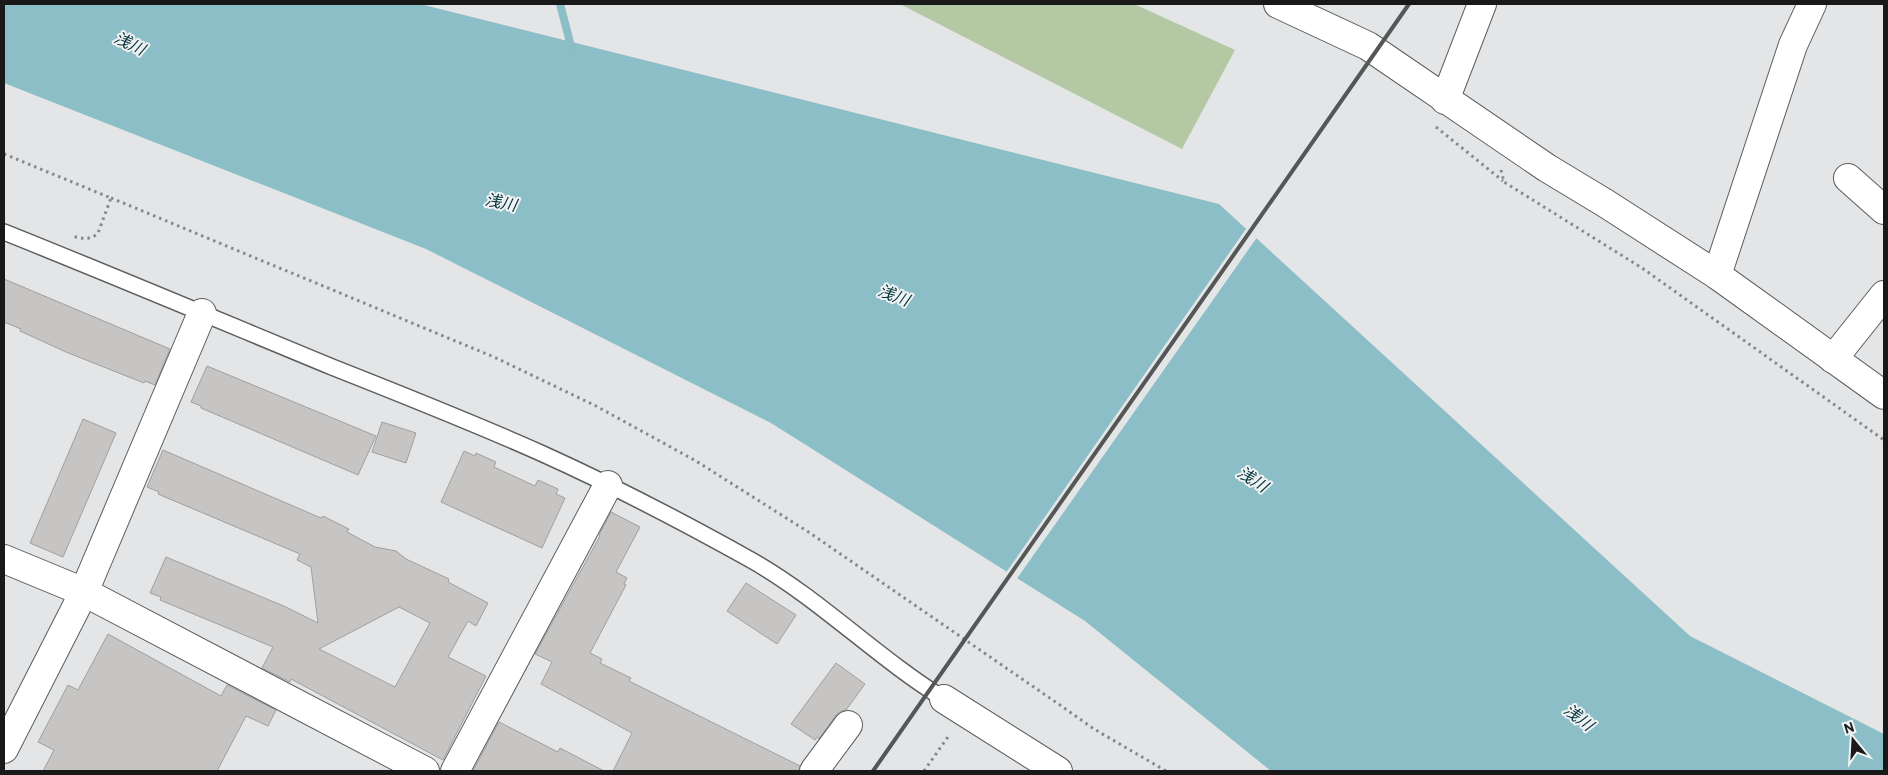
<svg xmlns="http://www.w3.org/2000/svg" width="1888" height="775" font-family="Overpass,'Noto Sans JP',sans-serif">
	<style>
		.green { fill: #b4c8a4 }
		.water { fill: #8bbec6 }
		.pier { fill: #e3e5e6 }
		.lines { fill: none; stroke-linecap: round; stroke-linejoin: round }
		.stream { stroke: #8bbec6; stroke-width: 8 }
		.building { fill: #c6c5c4; stroke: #a09f9e; fill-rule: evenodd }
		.lane-casing { stroke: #5b5d5e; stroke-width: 18 }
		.street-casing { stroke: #5b5d5e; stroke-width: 30 }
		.path { stroke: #878889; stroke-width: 3; stroke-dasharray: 2.5 4; stroke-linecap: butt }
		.lane { stroke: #fff; stroke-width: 15 }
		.street { stroke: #fff; stroke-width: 28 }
		.rail { stroke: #555657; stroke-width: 4 }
		.labels { text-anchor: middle; stroke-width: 4; stroke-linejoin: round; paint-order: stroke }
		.water-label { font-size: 16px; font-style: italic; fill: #00333a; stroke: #f0f2f4 }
	</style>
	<rect width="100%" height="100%" fill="#e3e5e6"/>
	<path class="green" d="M900,4h234l101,46 -53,99z"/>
	<path class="water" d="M4,4h416l799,200 471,432 194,98v37h-613l-186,-150 -314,-198 -345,-174 -422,-166z"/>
	<path class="pier" d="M1248,226l10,10 -242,344 -11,-6z"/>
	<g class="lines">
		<path class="stream" d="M560,4l12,46"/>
	</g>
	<g class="building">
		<path d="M4,279l166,70 -15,36 -10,-4 -1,2 -78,-31 -46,-21 1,-2 -17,-7z"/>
		<path d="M207,366l169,70 -18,39 -157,-67v-2l-10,-4z"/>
		<path d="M83,419l33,14 -53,124 -33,-14z"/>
		<path d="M382,422l34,11 -10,30 -34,-11z"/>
		<path d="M163,450l158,68 2,-2 26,13 -2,3 28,15 21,4 10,8 43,20 -1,3 40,21 -12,23 -8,-5 -20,36 38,19 -43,84 -152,-81 -1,3 -28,-14 11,-21 -113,-47 1,-3 -11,-4 16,-36 120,50 32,16 -7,-56 -14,-7 3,-6 -142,-60 1,-2 -12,-5zM399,607l31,16 -35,64 -76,-38z"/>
		<path d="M464,451l11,5 1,-3 20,9 -2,5 41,19 3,-6 20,9 -2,5 9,4 -23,50 -101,-46z"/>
		<path d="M611,512l29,15 -24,45 11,6 -3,6 2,1 -36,68 12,6 -2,4 31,15 -2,3 171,85 -1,5h-186l19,-38 -91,-49 11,-22 -17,-8 65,-118 -1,-1z"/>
		<path d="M746,583l50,32 -19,29 -50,-33z"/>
		<path d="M108,634l113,62 6,-11 49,25 -8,16 -22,-10 -29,55h-174l11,-21 -16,-8 30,-57 10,5z"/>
		<path d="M836,663l29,21 -19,26 -5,1 -5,4 -17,24 -2,-2 -2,3 -24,-16z"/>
		<path d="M499,722l59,30 2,-4 44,23h-131z"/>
	</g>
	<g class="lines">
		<defs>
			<path id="lane" d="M4,232c110,44 219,90 328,135 71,28 142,56 211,87 71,32 140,68 208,106 69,39 125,97 193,139"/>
			<g id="street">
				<path d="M1278,4l90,42 179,122 58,35 112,72 167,120"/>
				<path d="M1445,100l37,-96"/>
				<path d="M1848,178l36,32"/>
				<path d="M1717,275l76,-230 19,-41"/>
				<path d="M1833,359l51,-64"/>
				<path d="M4,559l80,33 341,179"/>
				<path d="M944,699l114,72"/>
				<path d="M4,749l80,-157 118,-279"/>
				<path d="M455,771l153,-286"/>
				<path d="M814,771l34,-46"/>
			</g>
		</defs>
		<use href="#lane" class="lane-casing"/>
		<use href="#street" class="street-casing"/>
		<g class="path">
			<path d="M1436,127l67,54"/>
			<path d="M4,154l107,44 -13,35c-8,8 -17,5 -27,3"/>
			<path d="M1501,170l3,12 138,86 242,172"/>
			<path d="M111,198l383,159 102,49 100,55 114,72 247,170 37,26 72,42"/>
			<path d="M924,771l26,-37"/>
		</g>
		<use href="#lane" class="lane"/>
		<use href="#street" class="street"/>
		<path class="rail" d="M873,771l536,-767"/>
	</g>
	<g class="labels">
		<g class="water-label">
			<text transform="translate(130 43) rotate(26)" y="6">浅川</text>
			<text transform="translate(501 202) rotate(11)" y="6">浅川</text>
			<text transform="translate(894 295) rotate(21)" y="6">浅川</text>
			<text transform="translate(1253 479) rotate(33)" y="6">浅川</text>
			<text transform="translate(1579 717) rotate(38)" y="6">浅川</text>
		</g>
	</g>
	<rect width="1888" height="775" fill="none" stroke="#19191a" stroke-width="10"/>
	<g transform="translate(1853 740) rotate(342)" stroke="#f0f2f4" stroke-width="4" paint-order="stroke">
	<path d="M0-4L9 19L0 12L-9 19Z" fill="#19191a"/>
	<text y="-8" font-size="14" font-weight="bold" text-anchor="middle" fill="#19191a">N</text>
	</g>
</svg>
